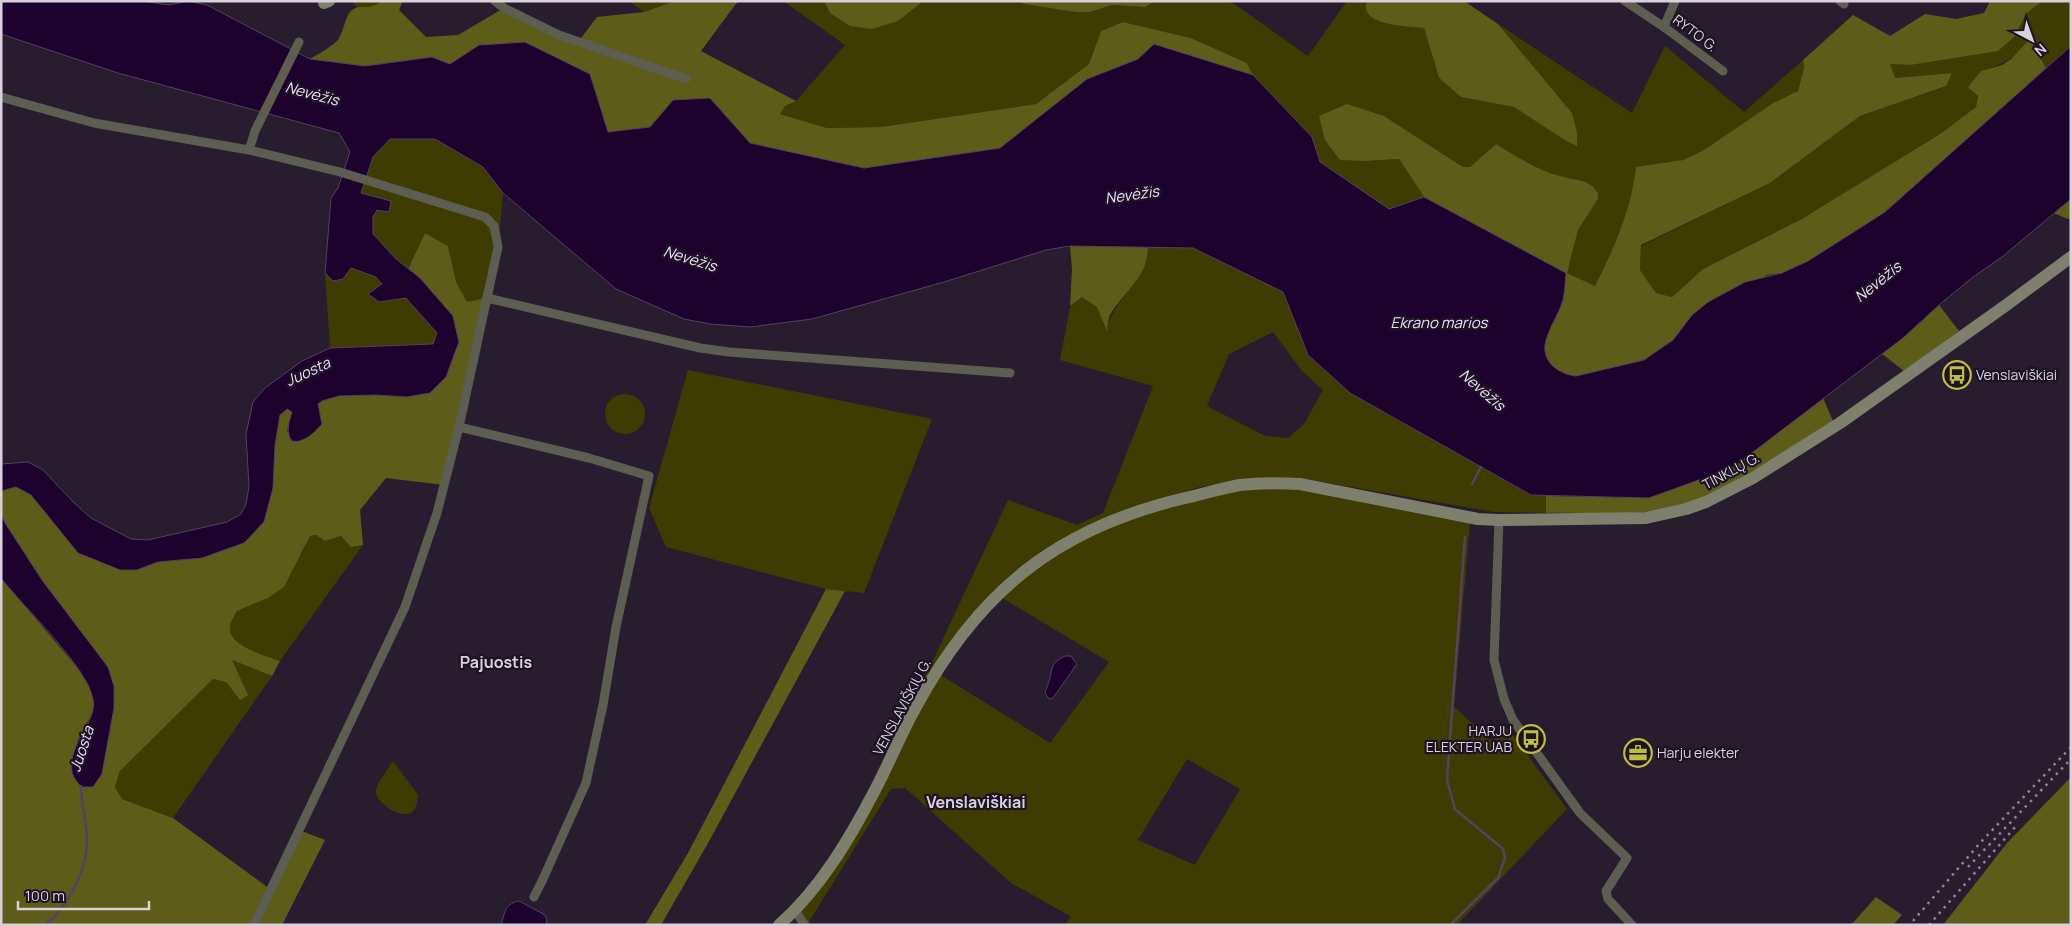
<svg xmlns="http://www.w3.org/2000/svg" width="2072" height="926" font-family="Manrope,sans-serif">
	<style>
		.green { fill: #3e3c01; fill-rule: evenodd }
		.forest { fill: #5d5c18 }
		.water { fill: #1e022e; stroke: #564063 }
		.lines { fill: none; stroke-linecap: round; stroke-linejoin: round }
		.stream { stroke: #564063; stroke-width: 2.5 }
		.minor { stroke: #5d5d52; stroke-width: 9 }
		.secondary { stroke: #7e7f6d; stroke-width: 12 }
		.rail { stroke: #8e8594; stroke-width: 2.5; stroke-dasharray: 2.5 5; stroke-linecap: butt }
		.labels { text-anchor: middle; stroke-width: 4.5; stroke-linejoin: round; paint-order: stroke }
		.street-label { font-size: 14px; fill: #d9d2de; stroke: #1e1325 }
		.poi-label { font-size: 14px; fill: #d9d2de; stroke: #1e1325; text-anchor: start }
		.water-label { font-size: 15px; font-style: italic; fill: #eddcfc; stroke: #1e1325 }
		.quarter-label { font-size: 16px; font-weight: bold; fill: #d9d2de; stroke: #1e1325 }
	</style>
	<rect width="100%" height="100%" fill="#271d2f"/>
	<g class="green">
		<path d="M352,1h29l-9,7h-15z"/>
		<path d="M629,1h46l-31,11z"/>
		<path d="M783,1h41l6,12 93,-12h96l5,3 66,8 22,-7 33,2 10,-6h75l78,55 39,-55h20c-9,25 42,25 57,27l15,50 22,19 53,10 49,32 9,-26 -74,-89 134,89 33,-67 79,66 59,-52 1,7 -6,24 -25,12 -69,47 -21,10 -47,8c-5,42 -22,80 -41,118l-29,-13 12,-43 20,-31v-7c-8,-13 -25,-12 -38,-16 -23,-6 -44,-20 -64,-32l-26,23h-7l-79,-51 -18,45 33,-2 25,38 -35,12 -69,-47 -8,-25 -59,-62 -6,-12 -56,-25 -68,-16 -22,9 -12,33 -53,40 -155,23 -54,1 -47,-14 5,-8 11,-5 49,-56z"/>
		<path d="M2042,1h29v45l-25,22 -16,-29c-16,19 -25,25 -49,32l-5,36 -36,27 -140,86 -97,49 -31,28 -16,-4 -16,-23 1,-24 129,-63 90,-67 86,-30 6,-13 -57,5 -6,-14 21,1 105,-29 11,-22z"/>
		<path d="M390,139h45l48,28 20,26 -5,54 -11,51 -20,5 -11,-21 -8,-36 -23,-13 -17,36 -13,-11 -22,-24v-16l4,-8 -16,-17 12,-36z"/>
		<path d="M1148,247l45,1 90,44 25,63 42,38 181,102 15,1v17l-53,-1 -187,-33 -75,2 -35,7 -82,26 -38,17 -40,25 -29,23 -55,60 -32,49 88,-188 69,25 26,-12 50,-127 -93,-26 10,-53 12,-11 15,11 10,22c6,-31 41,-47 41,-82zM1273,332l29,39 21,19 -19,34 -16,14 -23,-2 -58,-30 22,-52z"/>
		<path d="M351,268l25,9 6,7 -14,10 11,8 27,-4 31,35 -4,11 -103,4 -5,-75 8,8 10,-2z"/>
		<path d="M688,370l244,49 -68,174 -38,-4 -160,-42 -17,-39z"/>
		<circle cx="625" cy="414" r="20"/>
		<path d="M1275,483l195,39 -16,185 38,34 16,-13 59,81 -110,116h-391l4,-9 -59,-33 -106,-95 -14,1 -84,136 -12,-14 28,-34 113,-205 114,71 59,-81 -112,-67 16,-16 120,-66zM1187,759l53,30 -45,76 -57,-25z"/>
		<path d="M316,535l9,6 16,-5 10,11 12,-2 -83,116c-15,-6 -53,-15 -50,-35 1,-5 5,-11 7,-15l31,-13 23,-24 5,-14 8,-10 1,-7 5,-7z"/>
		<path d="M232,660l40,16 -99,142 -51,-19 -7,-12 5,-16 93,-92 13,3 14,18z"/>
		<path d="M393,761l25,34c-1,4 -1,9 -2,12 -9,19 -43,-5 -40,-18 3,-9 12,-20 17,-28z"/>
	</g>
	<g class="forest">
		<path d="M381,1h22l-4,9 27,27 32,-2 46,-27 74,34 19,-25 47,-5 31,-11h64l-4,4 -34,46 95,50 -11,5 -5,8 47,14 54,-1 155,-23 53,-40 12,-33 22,-9 68,16 56,25 6,12 -99,-31 -16,15 -51,20 -87,69 -136,20 -114,-25 -40,-45 -37,2 -23,27 -42,5 -18,-58 -111,-29 -29,19 -18,-7 -67,9 -55,-7c8,-5 20,-11 27,-18 7,-8 8,-26 15,-31 9,-7 17,2 29,-9z"/>
		<path d="M824,1h99l-25,20 -26,8 -22,-3 -20,-13z"/>
		<path d="M1019,1h136l-10,6 -33,-2 -22,7h-14l-52,-8z"/>
		<path d="M1367,1h97l34,23 74,89 5,20v13l-14,-7 -49,-32 -53,-10 -22,-19 -15,-50c-15,-2 -67,-2 -57,-27z"/>
		<path d="M1990,1h52l-16,13 -11,22 -17,15 -88,14 -20,-1 5,14 57,-5 -6,13 -86,30 -90,67 -129,62 -1,25 16,23 16,4 31,-28 97,-49 140,-86 36,-27 2,-11 -10,-9 13,-16 21,-6 9,-6 19,-20 16,29 -161,144 -77,49 -26,12 -15,2 -85,55 -9,10 -29,20 -68,16c-18,-2 -36,-15 -30,-36 4,-14 13,-26 17,-40 2,-9 2,-18 3,-27l-142,-76 -25,-38 -33,2 -26,-1 -15,-20 -6,-24 28,-12 37,12 79,51h7l26,-23c20,12 41,26 64,32 13,4 31,3 38,17v6l-20,31 -11,43 28,13c19,-38 36,-76 41,-119l47,-7 21,-10 69,-47 25,-12 6,-24 -1,-7 50,-45 37,21 35,-22 31,5 28,-6z"/>
		<path d="M2071,199v21l-18,-7z"/>
		<path d="M425,233l23,13 8,36 11,20 20,-4 -43,187 -58,-7 -26,32 3,35 -12,2 -10,-11 -16,5 -9,-6 -6,1 -26,51 -16,11 -31,13c-2,4 -6,10 -7,15 -3,20 35,29 50,35l-8,15 -40,-16 16,35 -8,5 -14,-18 -13,-3 -93,92 -5,16 7,12 51,19 97,71 29,-59 26,10 -43,85h-281v-347l75,88 13,18 5,16 -1,12 -15,28 -6,19v13l42,-64 -72,-128 -37,-57 -4,-9 1,-24 14,-3 15,8 47,58 59,17 21,-8 44,-4 42,-15 20,-21 16,-107 8,-7 4,4 -5,20 35,-8 -4,-20c17,-15 68,-8 89,-7l46,-81 -33,-38 -12,-9z"/>
		<path d="M1070,246l78,1c0,31 -24,44 -38,68 -2,4 -2,11 -3,16l-10,-24 -15,-10 -12,9 2,-37z"/>
		<path d="M1939,305l20,26 -55,40 -23,-18 22,-15z"/>
		<path d="M1823,398l10,23c-55,35 -121,85 -188,91 -33,3 -66,0 -99,1v-17l103,2 83,-30z"/>
		<path d="M826,589l19,2 -138,254 -46,80h-16l43,-72z"/>
		<path d="M2071,777v148h-128l64,-82z"/>
		<path d="M1876,897l26,18 -9,10h-42z"/>
	</g>
	<g class="water">
		<path d="M1,1h141l27,4 19,-4 19,4 103,54 55,7 67,-9 18,7 29,-19 46,-3 65,32 18,58 42,-5 23,-27 37,-2 40,45 114,25 136,-20 87,-69 51,-20 16,-15 99,31 59,62 8,25 69,47 35,-12 142,76c-1,9 -1,18 -3,27 -4,14 -13,26 -17,40 -6,21 12,34 30,36l68,-16 29,-20 19,-25 16,-13 37,-20 37,-9 26,-12 77,-49 186,-166v153l-69,58 -29,20 -34,28 -36,33 -171,130 -83,30 -118,-3 -181,-102 -42,-38 -25,-63 -90,-44 -123,-2 -24,4 -102,32 -132,37 -62,8 -40,-3 -26,-5 -68,-30 -113,-96 -20,-26 -48,-28h-45l-17,18 -12,36 30,8 -2,11 -12,-2 -4,7v17l22,24 25,20 33,38 6,26 -13,35 -16,16 -23,4 -32,-2 -36,1 -17,5 -4,3 4,20c-7,8 -19,20 -30,17 -7,-9 -3,-19 0,-29l-5,-3 -7,6 -5,30 -2,43 -9,34 -20,21 -42,15 -44,4 -21,8h-17l-42,-17 -47,-58 -15,-8 -15,4v-27l27,-2 15,8 31,33 17,15 40,21 17,1 79,-18 14,-8 5,-10 3,-17 -3,-53 7,-32 12,-14 37,-27 28,-13 103,-4 4,-11 -31,-35 -27,4 -11,-8 14,-10 -6,-7 -25,-9 -8,11 -10,2 -8,-8 6,-75 7,-10 12,-36 -11,-19 -221,-60 -117,-39z"/>
		<path d="M1,514l4,9 37,57 66,87 6,19v22l-12,66 -9,13h-12c-3,-4 -9,-11 -9,-16 -5,-26 26,-49 21,-72 -6,-33 -69,-91 -92,-121z"/>
		<path d="M1065,656h6l6,8 -24,34 -4,1 -4,-6c1,-5 4,-10 5,-15 2,-13 3,-16 15,-22z"/>
		<path d="M519,901l26,14 2,5 -1,5h-45c4,-13 4,-21 18,-24z"/>
	</g>
	<g class="lines">
		<g class="stream">
			<path d="M1472,484l9,-17"/>
			<path d="M45,925c24,-19 44,-58 42,-89 -1,-16 -6,-33 -6,-50"/>
			<path d="M1450,925l48,-47 7,-20 -2,-9 -48,-40 -8,-29 18,-243"/>
		</g>
		<g class="minor">
			<path d="M495,1l9,7 55,27 127,44"/>
			<path d="M1625,1l39,26 59,44"/>
			<path d="M1840,1l4,3"/>
			<path d="M1664,27l11,-26"/>
			<path d="M1,97l93,26 155,27"/>
			<path d="M487,298l213,50 29,4 281,21"/>
			<path d="M459,427l130,31 60,18 -33,151 -13,78 -17,78 -43,96 -9,18"/>
			<path d="M1499,520l-5,140 10,39 9,21 67,93 47,45 -21,33 2,8 24,26"/>
			<path d="M795,911l10,14"/>
			<path d="M254,925l151,-318 32,-94 22,-86 39,-180 -4,-21 -9,-9 -145,-45 -91,-22 6,-19 44,-89"/>
		</g>
		<g class="secondary">
			<path d="M324,3l5,-2"/>
			<path d="M779,925c41,-36 71,-87 96,-135 15,-28 26,-57 42,-85 62,-114 140,-177 268,-207 18,-4 37,-10 55,-13 20,-2 40,-2 60,-1l178,35 21,1 147,-2 40,-9 20,-7 47,-24 87,-55 165,-117 66,-49"/>
		</g>
		<g class="rail">
			<path d="M1968,867l103,-108"/>
			<path d="M1913,921l67,-78 91,-96"/>
			<path d="M1929,925l88,-100"/>
		</g>
	</g>
	<defs>
		<symbol id="bus-ring" viewBox="-11 -11 22 22"><circle r="9.5" fill="#1e1325" stroke="#c0be40" stroke-width="1.5"/><path d="M-5-6H5V4H4V6H2V4H-2V6H-4V4H-5ZM-3.5-4V0h7V-4ZM-3.5 1.2v1.5H-2V1.2ZM2 1.2v1.5H3.5V1.2Z" fill="#c0be40"/></symbol>
		<symbol id="office-ring" viewBox="-11 -11 22 22"><circle r="9.5" fill="#1e1325" stroke="#c0be40" stroke-width="1.5"/><path d="M-6-3h4V-5.5h4V-3h4V5H-6ZM-1-4.5V-3h2v-1.5ZM-6 0V1H6V0Z" fill="#c0be40"/></symbol>
	</defs>
	<g fill-rule="evenodd">
		<use href="#bus-ring" x="1941" y="359" width="32" height="32"/>
		<use href="#bus-ring" x="1515" y="723" width="32" height="32"/>
		<use href="#office-ring" x="1622" y="737" width="32" height="32"/>
	</g>
	<g class="labels">
		<g class="street-label">
			<text transform="translate(1695 33) rotate(37)" y="5">RYTO G.</text>
			<text transform="translate(1731 471) rotate(-28)" y="5">TINKLŲ G.</text>
			<text transform="translate(902 707) rotate(-62)" y="5">VENSLAVIŠKIŲ G.</text>
		</g>
		<g class="poi-label">
			<text x="1976" y="380">Venslaviškiai</text>
			<text x="1512" y="736" text-anchor="end">HARJU<tspan x="1512" dy="16">ELEKTER UAB</tspan></text>
			<text x="1657" y="758">Harju elekter</text>
		</g>
		<g class="water-label">
			<text transform="translate(312 94) rotate(15)" y="5">Nevėžis</text>
			<text transform="translate(1132 195) rotate(-8)" y="5">Nevėžis</text>
			<text transform="translate(690 259) rotate(17)" y="5">Nevėžis</text>
			<text transform="translate(1878 282) rotate(-39)" y="5">Nevėžis</text>
			<text x="1439" y="328">Ekrano marios</text>
			<text transform="translate(308 372) rotate(-25)" y="5">Juosta</text>
			<text transform="translate(1482 390) rotate(41)" y="5">Nevėžis</text>
			<text transform="translate(82 749) rotate(-72)" y="5">Juosta</text>
		</g>
		<g class="quarter-label">
			<text x="496" y="668">Pajuostis</text>
			<text x="976" y="808">Venslaviškiai</text>
		</g>
	</g>
	<rect width="2072" height="926" fill="none" stroke="#d9d2de" stroke-width="5"/>
	<g transform="translate(2032 40) rotate(139)" stroke="#1e1325" stroke-width="4" paint-order="stroke">
	<path d="M0-4L9 19L0 12L-9 19Z" fill="#d9d2de"/>
	<text y="-8" font-size="14" font-weight="bold" text-anchor="middle" fill="#d9d2de">N</text>
	</g>
	<path d="M18 901v8h131v-8" fill="none" stroke="#d9d2de" stroke-width="2.5"/>
	<text x="25" y="901" font-size="15" fill="#d9d2de" stroke="#1e1325" stroke-width="4" paint-order="stroke">100 m</text>
</svg>
